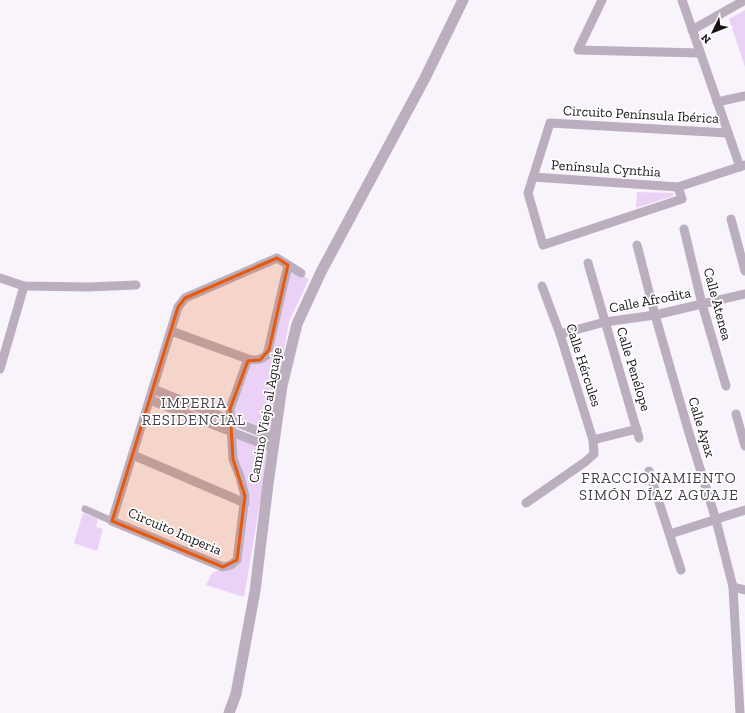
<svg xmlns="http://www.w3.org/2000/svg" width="745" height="713" font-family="'Zilla Slab',serif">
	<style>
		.green { fill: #ecd1f7 }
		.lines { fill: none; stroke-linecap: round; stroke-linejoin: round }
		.pedestrian { stroke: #baaebf; stroke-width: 7 }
		.minor { stroke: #baaebf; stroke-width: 9 }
		.tertiary { stroke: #baaebf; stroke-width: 11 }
		.marked { fill: #e8590c; fill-opacity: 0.2; stroke: #e8590c; stroke-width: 3; stroke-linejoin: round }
		.labels { text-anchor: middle; stroke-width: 3.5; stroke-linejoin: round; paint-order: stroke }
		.street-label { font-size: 14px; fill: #151316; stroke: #fff }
		.neighbourhood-label { font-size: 15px; letter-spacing: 1px; fill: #48434a; stroke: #fff }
	</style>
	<rect width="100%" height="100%" fill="#f9f3fb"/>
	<g class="green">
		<path d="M745,10v57l-16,-48z"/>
		<path d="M637,192l36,1 1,1 -1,2 -37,12z"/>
		<path d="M289,268l20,11 -20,43 -19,111 -37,-15v-8l18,-47 17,-6z"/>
		<path d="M155,395h2l70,28v2l-2,1 -70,-29z"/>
		<path d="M233,436l36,15 -25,146 -38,-12 6,-12 11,-5 9,-1 14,-63 -9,-36z"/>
		<path d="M83,513l15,6 -2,8 7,2 -6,22 -23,-8z"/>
	</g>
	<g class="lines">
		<path class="pedestrian" d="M85,509l27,12"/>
		<g class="minor">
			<path d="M602,0l-24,50 122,3"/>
			<path d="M682,0l58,167"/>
			<path d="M692,30l53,-30"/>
			<path d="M717,102l28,-6"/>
			<path d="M728,133l-178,-10 -22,70 15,52 139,-46 -4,-12 67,-22"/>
			<path d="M533,177l145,10"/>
			<path d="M731,219l14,52"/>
			<path d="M684,229l18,75 24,82"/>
			<path d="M637,245l18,70 34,118 27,87 17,67 7,126"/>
			<path d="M588,263l51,175"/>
			<path d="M288,265l-21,90c-6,5 -11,6 -19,4l-18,50 3,50 7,18 5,19 -8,64 -6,5 -8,2 -111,-46 66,-214 7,-9 92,-40 24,15"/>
			<path d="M0,278l24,8 65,1 47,-2"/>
			<path d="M171,331l77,28"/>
			<path d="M560,334l45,-12 50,-7 90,-21"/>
			<path d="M0,369l24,-83"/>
			<path d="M153,389l122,49"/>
			<path d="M150,400l123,48"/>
			<path d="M736,414l9,32"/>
			<path d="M593,440l44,-11"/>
			<path d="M133,455l112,48"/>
			<path d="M649,471l32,99"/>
			<path d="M526,503l59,-41 9,-8 -1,-14 -33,-106 -18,-48"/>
			<path d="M670,534l75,-24"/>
			<path d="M733,587l12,3"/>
		</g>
		<path class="tertiary" d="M229,713l7,-19 19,-103 13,-107 14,-98 15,-62 24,-52 104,-194 38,-78"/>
	</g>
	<path class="marked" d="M277,258l11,7 -19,85 -9,10 -12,1 -18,48 3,50 12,37 -8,64 -14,7 -111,-46 66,-214 7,-9z"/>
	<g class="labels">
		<g class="street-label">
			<text transform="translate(641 114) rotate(3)" y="5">Circuito Península Ibérica</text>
			<text transform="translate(606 168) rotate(4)" y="5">Península Cynthia</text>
			<text transform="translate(650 300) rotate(-11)" y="5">Calle Afrodita</text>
			<text transform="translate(718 304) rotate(75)" y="5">Calle Atenea</text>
			<text transform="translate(584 365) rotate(72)" y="5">Calle Hércules</text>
			<text transform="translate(634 369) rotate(73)" y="5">Calle Penélope</text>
			<text transform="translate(265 415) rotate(-80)" y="5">Camino Viejo al Aguaje</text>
			<text transform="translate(702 427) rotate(73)" y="5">Calle Ayax</text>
			<text transform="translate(175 531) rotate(23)" y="5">Circuito Imperia</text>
		</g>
		<g class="neighbourhood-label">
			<text x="194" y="408">IMPERIA<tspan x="194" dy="17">RESIDENCIAL</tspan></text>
			<text x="659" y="483">FRACCIONAMIENTO<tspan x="659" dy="17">SIMÓN DÍAZ AGUAJE</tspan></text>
		</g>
	</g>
	<g transform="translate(713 32) rotate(227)" stroke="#ffffff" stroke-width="3" paint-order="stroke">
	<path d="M0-3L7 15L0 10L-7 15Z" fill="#151316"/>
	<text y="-6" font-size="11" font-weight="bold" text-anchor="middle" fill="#151316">N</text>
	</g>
</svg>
